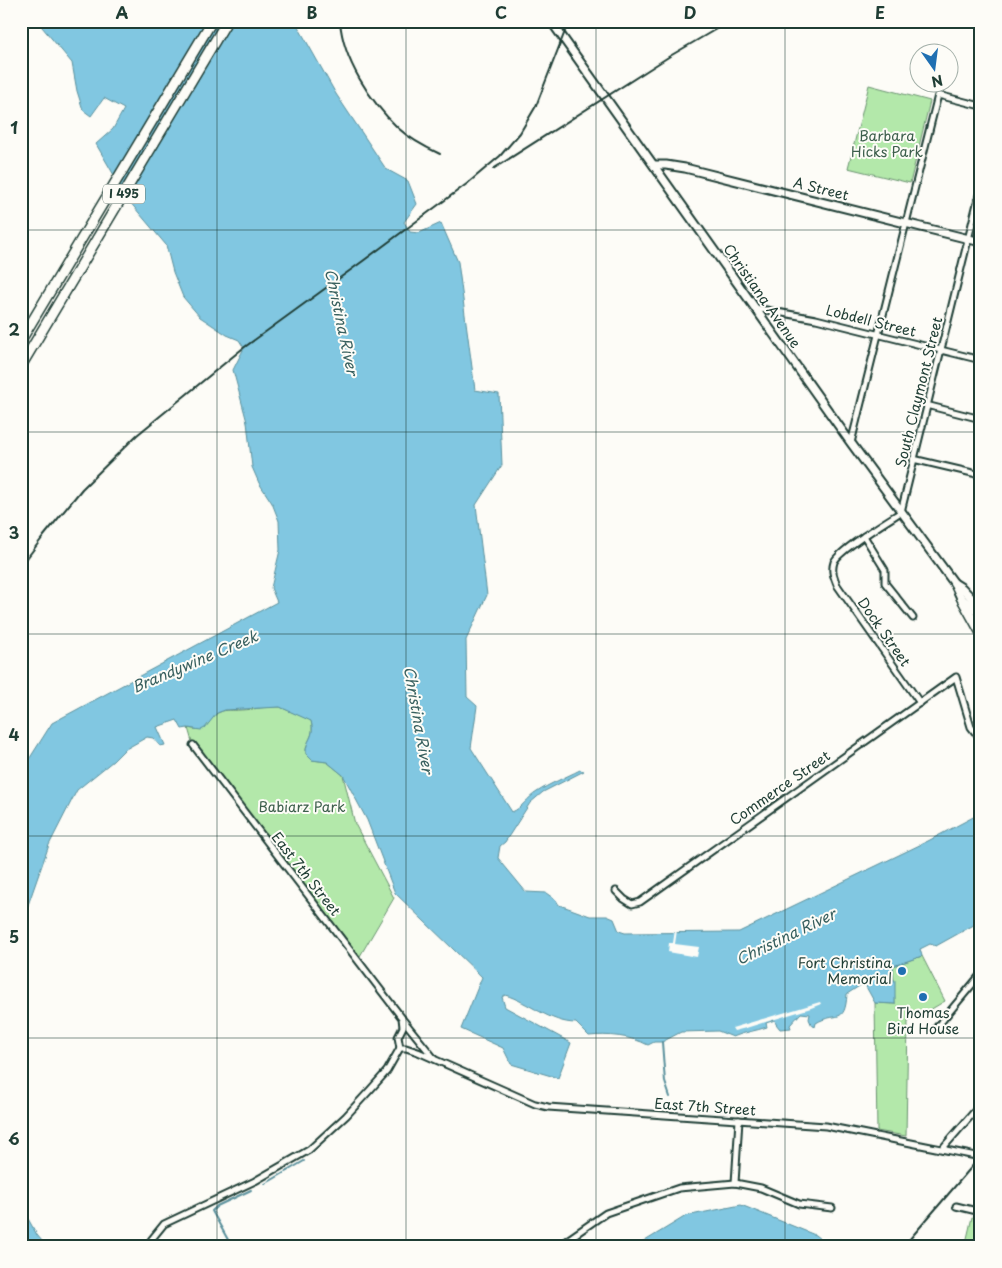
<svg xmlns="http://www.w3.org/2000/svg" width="1002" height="1268" font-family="'Playpen Sans',sans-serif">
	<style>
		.green { fill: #b3e8aa; stroke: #69926f }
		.water { fill: #81c7e1; stroke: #5a909c }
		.pier { fill: #fdfcf7 }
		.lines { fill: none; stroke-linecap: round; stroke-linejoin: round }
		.stream { stroke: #5a909c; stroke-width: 2 }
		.street-casing { stroke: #1f3d34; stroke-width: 9 }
		.secondary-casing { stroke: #1f3d34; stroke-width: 11 }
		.primary-casing { stroke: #1f3d34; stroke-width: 11 }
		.highway-casing { stroke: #1f3d34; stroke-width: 12 }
		.street { stroke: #fdfcf7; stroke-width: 5 }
		.secondary { stroke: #fdfcf7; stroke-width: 7 }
		.primary { stroke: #fdfcf7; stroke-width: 8 }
		.highway { stroke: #fdfcf7; stroke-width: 9 }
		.rail { stroke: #1f3d34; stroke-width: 2 }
		.grid { fill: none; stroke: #1f3d34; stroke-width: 1; stroke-opacity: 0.55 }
		.poi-dot { fill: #1f6fb2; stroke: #fdfcf7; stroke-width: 2 }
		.labels { text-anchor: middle; stroke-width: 4; stroke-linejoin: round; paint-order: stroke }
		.shield { fill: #fdfcf7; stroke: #62766e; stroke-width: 1 }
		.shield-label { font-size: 12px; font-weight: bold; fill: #1f3d34 }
		.park-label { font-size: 14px; fill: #3d5f4c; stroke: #fdfcf7 }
		.street-label { font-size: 14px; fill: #1f3d34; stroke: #fdfcf7 }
		.poi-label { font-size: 14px; fill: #1f3d34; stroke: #fdfcf7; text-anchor: end }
		.water-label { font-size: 15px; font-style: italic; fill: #38605f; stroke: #fdfcf7 }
		.neatline { fill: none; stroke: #1f3d34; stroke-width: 2 }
		.grid-label { font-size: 16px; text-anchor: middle; font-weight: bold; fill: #1f3d34 }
	</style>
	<rect width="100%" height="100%" fill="#fdfcf7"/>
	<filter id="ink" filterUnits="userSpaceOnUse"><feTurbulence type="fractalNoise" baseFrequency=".02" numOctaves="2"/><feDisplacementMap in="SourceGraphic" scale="10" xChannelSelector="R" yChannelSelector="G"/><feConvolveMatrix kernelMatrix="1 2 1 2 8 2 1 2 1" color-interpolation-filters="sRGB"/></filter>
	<g filter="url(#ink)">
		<g class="green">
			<path d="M869,85l61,16 -20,82 -62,-15z"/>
			<path d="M268,707h12l31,13c5,18 -6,19 -5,34l6,6 15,2 16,13 12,49 39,74 -34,58 -167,-211 -5,-17c24,6 16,-10 32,-16 6,-3 13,-1 20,-2 9,0 18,-2 28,-3z"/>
			<path d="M922,956l23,45 -32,19 -5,1 -2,115 -29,-5 -2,-128 20,1 -2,-38z"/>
			<path d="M972,1217l9,2v28h-16z"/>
		</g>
		<g class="water">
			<path d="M37,21h258l41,73 50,75 22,12 9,23 -13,18 6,10 9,1 22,-10 17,39 17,128 24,4 3,71 -26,40 11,90 -21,45 1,57 10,9 -6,42 41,64c10,-4 15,-14 25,-20 12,-8 29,-15 43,-22l4,1 -41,21 -13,11 -25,39 -5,4 -2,12 28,34 20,1 10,7 3,5 9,3 22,8h17l7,3 5,12 6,2 114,-1 189,-91 53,-28v108l-45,25 -6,-2 -10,5 2,7 -29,10v14h2v24l-20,-1 -11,-20 -17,11c-2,32 -11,17 -31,29l-1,4 -3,-1 -3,-7 1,-5 -9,-1 -11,12 1,3 -11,1 -4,-5 -1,-4 -9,3 1,4c-11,4 -23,5 -34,10l-15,-6 -37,1 -19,10h-8l-6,3c-17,-9 -40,-11 -59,-9l-13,-13c-26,0 -47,-21 -71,-28l-3,2 3,10 66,36 -13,35 -47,-14 -8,-16 -42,-19 21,-52 -87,-84 -28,-73 -24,-45 -16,-13 -15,-2 -6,-6c-1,-15 10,-16 5,-33l-31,-14 -55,3 -8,3 -12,15 -4,2 -13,-2 -6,1 -5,-9 -20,7 8,18 -5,1 -7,-8 -6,-1 -23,13 -11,11 -36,29 -28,55 -28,80v-153l31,-49 225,-121 -6,-14 9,-38 -1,-29 -7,-18 -13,-20 -7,-16 -5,-45 -14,-52 11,-22 -5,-8 -12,-5 -27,-18 -17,-20 -10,-25 -7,-27 -37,-44 -33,-57 17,-15 11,-20 -20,-11 -13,18 -8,-6 -6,-19 -5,-28z"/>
			<path d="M741,1205l74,30 15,12h-195l51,-31z"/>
			<path d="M21,1206l16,29 10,12h-26z"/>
		</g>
		<g class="pier">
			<path d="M675,930h2l-2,14 24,3 -2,10 -29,-5 1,-9h4z"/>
			<path d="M820,1002l1,2 -10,4 -65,20 -12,3 -2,-3z"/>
		</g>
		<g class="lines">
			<g class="stream">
				<path d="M662,1042l3,40 5,15"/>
				<path d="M265,1184l39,-23"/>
				<path d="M232,1247l-20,-36 5,-5 34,-16"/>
			</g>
			<defs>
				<g id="street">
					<path d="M755,308l61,11 165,41"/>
					<path d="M926,405l55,14"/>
					<path d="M851,443l87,-348 43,11"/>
					<path d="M913,459l68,16"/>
					<path d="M864,536l21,34v13l28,35"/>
					<path d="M920,703l-83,-118c-3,-8 -6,-14 -3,-23 5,-12 53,-41 67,-50l80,-325"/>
					<path d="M193,745l209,273 1,9 -5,10 2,11"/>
					<path d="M616,891l8,8 8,5 8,-2 316,-225 15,50 10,13"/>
					<path d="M404,1021l29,36"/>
					<path d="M936,1028l45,-54"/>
					<path d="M400,1048h6l12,4 117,52 13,3 278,19 155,31"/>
					<path d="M942,1149l39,-45"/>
					<path d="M735,1183l4,-63"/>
					<path d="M956,1206l25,6"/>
					<path d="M151,1240l13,-16 91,-43 54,-31 37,-34 24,-26 17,-19 13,-23"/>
					<path d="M557,1247l49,-34 73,-25 56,-5 26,5 38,16 33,4"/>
				</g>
				<g id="secondary">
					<path d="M551,21l300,422 103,140 7,15 20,16"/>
					<path d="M654,165h12l19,3 296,74"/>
					<path d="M954,583l8,5 14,15"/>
				</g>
				<g id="primary">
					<path d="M961,598l20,36"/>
					<path d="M973,600l8,3"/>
				</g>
				<g id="highway">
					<path d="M21,340l191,-319"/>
					<path d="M21,366l206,-345"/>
				</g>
			</defs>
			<use href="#street" class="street-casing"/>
			<use href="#secondary" class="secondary-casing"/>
			<use href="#primary" class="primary-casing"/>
			<use href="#highway" class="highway-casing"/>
			<use href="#street" class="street"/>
			<use href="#secondary" class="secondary"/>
			<use href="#primary" class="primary"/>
			<use href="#highway" class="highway"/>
			<g class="rail">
				<path d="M340,21c3,39 30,80 58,107 12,11 27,19 42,26"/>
				<path d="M493,169l177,-113 60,-35"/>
				<path d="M21,566l22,-29 39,-48 55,-54 105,-86 121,-88 105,-78 32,-27 20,-23 16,-27 33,-85"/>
				<path d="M903,1247l78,-91"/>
			</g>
		</g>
	</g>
	<path class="grid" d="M217,21v1226M406,21v1226M596,21v1226M785,21v1226M21,230h960M21,432h960M21,634h960M21,836h960M21,1038h960"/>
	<g class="poi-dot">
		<circle cx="902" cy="971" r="5"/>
		<circle cx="923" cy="997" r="5"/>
	</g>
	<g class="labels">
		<rect class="shield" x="103" y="184.5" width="42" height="19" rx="4"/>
		<g class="shield-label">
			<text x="124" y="198">I 495</text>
		</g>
		<g class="park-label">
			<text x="887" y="141">Barbara<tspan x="887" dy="16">Hicks Park</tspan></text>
			<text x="302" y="812">Babiarz Park</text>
		</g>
		<g class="street-label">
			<text transform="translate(821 189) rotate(14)" y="5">A Street</text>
			<text transform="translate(762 296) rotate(55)" y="5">Christiana Avenue</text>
			<text transform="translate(871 321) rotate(14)" y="5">Lobdell Street</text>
			<text transform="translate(919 392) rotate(-76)" y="5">South Claymont Street</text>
			<text transform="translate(884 632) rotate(55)" y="5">Dock Street</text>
			<text transform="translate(780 788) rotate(-35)" y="5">Commerce Street</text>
			<text transform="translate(306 874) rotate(52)" y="5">East 7th Street</text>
			<text transform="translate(705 1107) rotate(4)" y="5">East 7th Street</text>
		</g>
		<g class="poi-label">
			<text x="892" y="968">Fort Christina<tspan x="892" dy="16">Memorial</tspan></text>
			<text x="923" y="1018" text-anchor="middle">Thomas<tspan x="923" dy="16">Bird House</tspan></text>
		</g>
		<g class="water-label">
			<text transform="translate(341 322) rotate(78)" y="5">Christina River</text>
			<text transform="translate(195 662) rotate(-23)" y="5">Brandywine Creek</text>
			<text transform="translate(418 720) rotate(80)" y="5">Christina River</text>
			<text transform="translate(786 937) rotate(-26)" y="5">Christina River</text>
		</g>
	</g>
	<rect width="1002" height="1268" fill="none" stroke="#fdfcf7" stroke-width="55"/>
	<g transform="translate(934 68) rotate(166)"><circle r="24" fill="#fdfcf7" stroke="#a4b0a9"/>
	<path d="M0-4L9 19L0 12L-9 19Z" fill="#1f6fb2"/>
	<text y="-8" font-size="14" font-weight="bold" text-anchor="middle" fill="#1f3d34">N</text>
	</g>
	<rect x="28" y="28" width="946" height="1212" class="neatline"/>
	<g class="grid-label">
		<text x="122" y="19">A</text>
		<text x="312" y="19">B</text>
		<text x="501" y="19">C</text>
		<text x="690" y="19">D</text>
		<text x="880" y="19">E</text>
		<text x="14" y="134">1</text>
		<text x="14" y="336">2</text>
		<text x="14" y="539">3</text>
		<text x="14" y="741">4</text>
		<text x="14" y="943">5</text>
		<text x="14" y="1145">6</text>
	</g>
</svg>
